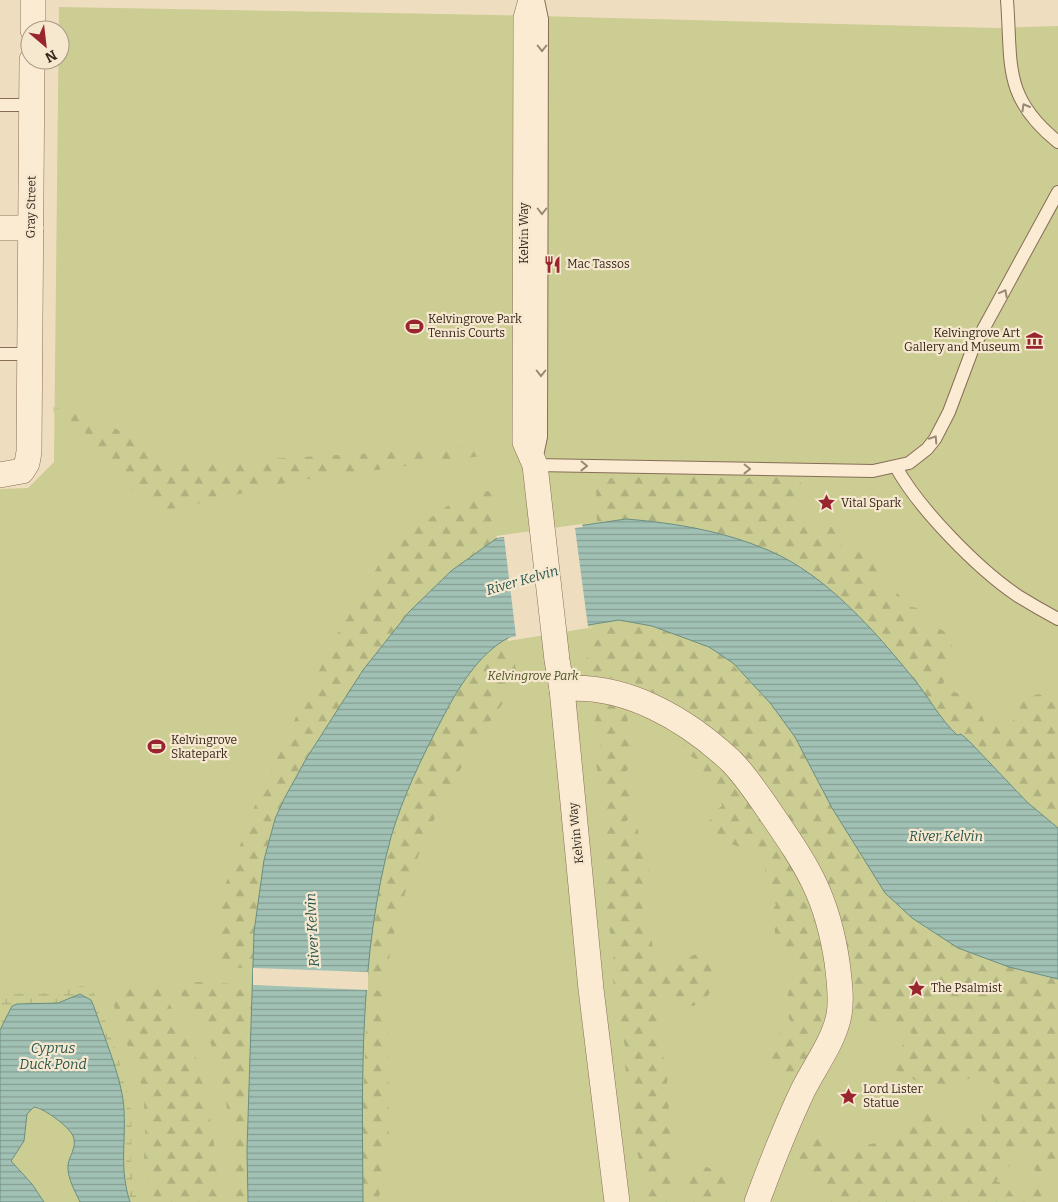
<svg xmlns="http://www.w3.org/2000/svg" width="1058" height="1202" font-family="Bitter,serif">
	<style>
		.green { fill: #cbcd93 }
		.forest { fill: url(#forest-firs) }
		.wetland { fill: url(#wetland-marsh) }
		.water { fill: url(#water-rules); stroke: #6a8f82 }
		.pier { fill: #efddbf }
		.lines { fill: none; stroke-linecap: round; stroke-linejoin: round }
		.lane-casing { stroke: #886d57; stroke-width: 14 }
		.street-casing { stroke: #886d57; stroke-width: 26 }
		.lane { stroke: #faebd2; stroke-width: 12 }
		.street { stroke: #faebd2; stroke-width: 25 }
		.oneway { stroke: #988977 }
		.labels { text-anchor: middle; stroke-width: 4.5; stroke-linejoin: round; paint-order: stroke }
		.street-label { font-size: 12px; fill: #37271c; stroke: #f6e8cf }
		.poi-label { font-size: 12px; fill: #37271c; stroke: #f6e8cf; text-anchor: start }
		.park-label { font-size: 12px; font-style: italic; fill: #4c5422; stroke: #f6e8cf }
		.water-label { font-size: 14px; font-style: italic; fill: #2b5751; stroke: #f6e8cf }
	</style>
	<defs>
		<pattern id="forest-firs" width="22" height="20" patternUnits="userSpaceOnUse" patternTransform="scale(1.25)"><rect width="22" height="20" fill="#cbcd93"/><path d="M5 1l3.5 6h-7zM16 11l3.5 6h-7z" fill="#afb07e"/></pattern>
		<pattern id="wetland-marsh" width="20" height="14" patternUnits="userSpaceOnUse" patternTransform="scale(1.25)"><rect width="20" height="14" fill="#cbcd93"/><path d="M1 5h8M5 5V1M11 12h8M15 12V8" fill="none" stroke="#afb07e"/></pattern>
		<pattern id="water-rules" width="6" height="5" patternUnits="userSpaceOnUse" patternTransform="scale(1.25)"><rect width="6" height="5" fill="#a2c1b5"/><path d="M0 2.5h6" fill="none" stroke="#859d92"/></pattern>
	</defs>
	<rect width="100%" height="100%" fill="#efddbf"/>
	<path class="green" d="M59,7l435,8 501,13 63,-2v1176h-1058v-713l28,-1 26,-26z"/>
	<g class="forest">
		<path d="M53,407c24,7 45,12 67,24 22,12 32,25 57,33l266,-15 36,-5 2,12 -187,25 -115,27 -24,2c-10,-8 -21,-15 -29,-25 -25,-31 -34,-56 -72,-72z"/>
		<path d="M627,473l11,4 17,-4 38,2 13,4 4,-2 33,3 25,-7 12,6 14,-2 5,2 3,7v7l-8,13 7,9 1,6 4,1 2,7 12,-4 12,2c5,7 6,16 12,21h11l22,11 4,6 -2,14 -6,11 20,-3 14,19 10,2 8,22 12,-3 14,9 1,14 -9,35c5,2 8,6 14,8 3,2 8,0 11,2 7,3 16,24 18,31l20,-5 7,3c-1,-19 8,-24 25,-30l19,7 1,127 -31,-26 -57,-60 -9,-8 -4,1 -11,-10c-76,-93 -123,-173 -250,-197 -35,-6 -63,-10 -99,-4l-1,-41z"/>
		<path d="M487,491l6,1 6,31 -4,1 2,14 -21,14 -113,118 -67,106 -21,43 -11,41 -10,72 -1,36 -38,-1 8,-76 31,-83 35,-77 49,-98 40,-67 28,-31 50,-35z"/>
		<path d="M619,620c30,6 64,12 91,27 16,9 26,22 39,35 16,18 33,34 46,54 17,29 31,61 48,90 12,22 25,48 42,67 45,50 110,72 173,86v187l-16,8 -8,-4 -6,-15 -10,-7 -8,17 -14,16 10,4 9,14 22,-14 9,8v9h-215c-18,-25 -59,-42 -16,-71l16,6 6,11 9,4 14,-7 27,-3c11,-20 36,-38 59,-30l9,16 10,-3 14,11 4,-9 -3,-21 7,-11 11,-9 -8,-7 -11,-4 -34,12 -15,1 -36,-19 6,-11 2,-12 10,-13 -51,-15 -11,-5 -20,7 -15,11 -7,38 -10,13 -13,-1 -9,-6c-8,-25 -8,-37 16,-51l-8,-16c7,-16 3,-28 14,-46 -27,-10 -19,-12 -24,-35 -2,-10 -5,-13 2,-22l-4,-6 1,-8 -8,-10c6,-34 -32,-32 -53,-45l-3,-12 3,-11 10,-7 -1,-12 -10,-3 -10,-9 1,-19c-11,-7 -20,-10 -19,-25l-34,-41 -22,-23 -18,5 -16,-7 -8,-11 14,-24v-14z"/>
		<path d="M508,638l2,15 4,-1 3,32c-63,83 -116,185 -130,289l-19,-1c-3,-81 65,-295 140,-334z"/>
		<path d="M616,702c18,10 10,14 11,30 1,6 7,12 8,18 2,11 -8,21 -15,27 22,11 20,34 2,48l16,4 1,17 6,8 4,13v11l-6,19 -1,33 9,7 4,22 8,16c13,-9 39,-36 53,-11 2,5 3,10 2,16 -3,6 -9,12 -12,20l-13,6h-9l-12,-14c-11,1 -16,3 -20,14l4,7 5,20 3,30 4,9 -2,22 3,10 -2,18 7,21 -2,28 5,8 -2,23h-28l-5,-24v-12l-8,-21 2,-24 -9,-41 -2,-15 2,-12 -10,-37v-13l-6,-34 3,-14 -4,-23 -7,-21 -1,-15 8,-26 -6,-19 1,-23 -6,-20 4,-17 -7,-26 5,-21 -7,-20 3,-10 7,-9z"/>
		<path d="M198,982l55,3 -6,165 1,52h-13c-3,-50 -6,-122 -28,-167 -8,-17 -21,-29 -29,-46l5,-6z"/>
		<path d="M157,984l25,41 12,26 13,48 16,103h-67c-4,-9 -9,-18 -11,-29 -2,-11 0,-22 0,-34 1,-22 -1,-44 -6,-65 -5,-17 -35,-74 -23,-86z"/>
		<path d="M368,990l19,1 2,156 -11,55h-15l-1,-76z"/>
		<path d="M707,1167l12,6 10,11 -10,18h-33l4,-23 8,-9z"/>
	</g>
	<path class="wetland" d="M82,986l10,4 4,7c13,33 26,68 33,103 7,35 -5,68 10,102l-10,-2 -7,-34 3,-54 -4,-22 -30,-90 -11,-6 -22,9 -27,1 -21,5 -10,23v-38l45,-1z"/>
	<g class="water">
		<path d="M626,519c49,4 98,12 144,32 56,24 105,80 143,127 16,19 26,40 44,57l4,-1 9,8 57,60 31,26v151l-49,-12 -51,-19 -46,-30 -27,-25 -53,-85 -37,-71 -24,-33 -38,-41 -24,-16 -57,-21 -33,-6 -111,18c-30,16 -51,52 -66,81 -20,38 -39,77 -51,118 -32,118 -29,243 -28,365h-115l-1,-52 7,-218 10,-72 11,-41 9,-20 22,-40 57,-89 46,-58 42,-41 46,-33z"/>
		<path d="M80,994l11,6 3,7c10,30 29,74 30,103 2,34 -5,58 6,92h-50c-5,-11 -13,-24 -12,-37 1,-8 8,-17 6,-26 -1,-10 -30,-31 -40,-32l-7,7 -3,27 -13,20 21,23 12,18h-44v-172l12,-24 5,-2 41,-1z"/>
	</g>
	<g class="pier">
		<path d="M582,524l1,3 -8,1 13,99h6l-86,14v-3l8,-2 -12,-99 -7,1 -1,-2z"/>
		<path d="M253,968l115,4v18l-115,-5z"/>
	</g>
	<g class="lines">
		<defs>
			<g id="lane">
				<path d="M538,0l4,19 -1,418 -6,28 338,6 36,-8 18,-14 8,-10 14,-27 24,-64 85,-156"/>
				<path d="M1007,0c5,64 -5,97 51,142"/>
				<path d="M0,105h32"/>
				<path d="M0,354h29"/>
				<path d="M896,467c23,42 82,102 122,129 13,8 27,16 40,23"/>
			</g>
			<g id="street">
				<path d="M531,0l-5,18 -1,424 10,23 22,195 5,29 29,300 26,213"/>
				<path d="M33,30v-30"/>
				<path d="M0,228h31"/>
				<path d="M0,475l22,-4 5,-8 2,-11 3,-392"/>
				<path d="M562,689c63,-6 124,30 169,72 15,15 27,34 39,51 37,54 57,83 67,150 2,17 5,36 2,53 -5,26 -24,51 -36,75 -17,36 -32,74 -46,112"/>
			</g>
		</defs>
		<use href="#lane" class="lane-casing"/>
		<use href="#street" class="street-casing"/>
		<use href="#lane" class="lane"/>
		<use href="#street" class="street"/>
	</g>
	<defs><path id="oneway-chevron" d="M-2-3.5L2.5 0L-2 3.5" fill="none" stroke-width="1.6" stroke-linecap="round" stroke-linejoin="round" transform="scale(1.25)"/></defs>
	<g class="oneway">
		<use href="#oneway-chevron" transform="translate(542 48) rotate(90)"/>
		<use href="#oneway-chevron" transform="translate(1025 107) rotate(-120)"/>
		<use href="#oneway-chevron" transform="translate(542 211) rotate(90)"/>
		<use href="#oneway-chevron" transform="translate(1004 293) rotate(-62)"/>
		<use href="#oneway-chevron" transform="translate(541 373) rotate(90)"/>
		<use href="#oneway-chevron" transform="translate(934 439) rotate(-57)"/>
		<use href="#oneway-chevron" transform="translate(584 466) rotate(1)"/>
		<use href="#oneway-chevron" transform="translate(747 469) rotate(1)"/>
	</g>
	<defs>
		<symbol id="restaurant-bare" viewBox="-9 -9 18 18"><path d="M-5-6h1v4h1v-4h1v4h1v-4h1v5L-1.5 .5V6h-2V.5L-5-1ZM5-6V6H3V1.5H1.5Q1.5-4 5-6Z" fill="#99252f" stroke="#f6e8cf" stroke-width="2.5" paint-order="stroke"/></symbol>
		<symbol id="stadium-bare" viewBox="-9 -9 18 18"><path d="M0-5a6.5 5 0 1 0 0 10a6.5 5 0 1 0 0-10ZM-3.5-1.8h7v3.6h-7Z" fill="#99252f" stroke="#f6e8cf" stroke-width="2.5" paint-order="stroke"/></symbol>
		<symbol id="museum-bare" viewBox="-9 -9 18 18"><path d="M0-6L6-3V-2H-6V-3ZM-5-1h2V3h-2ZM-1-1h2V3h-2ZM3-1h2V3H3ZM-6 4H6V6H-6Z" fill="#99252f" stroke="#f6e8cf" stroke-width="2.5" paint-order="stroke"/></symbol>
		<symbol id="sight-bare" viewBox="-9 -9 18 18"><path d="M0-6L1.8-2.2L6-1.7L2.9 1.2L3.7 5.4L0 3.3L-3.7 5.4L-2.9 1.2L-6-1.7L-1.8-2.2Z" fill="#99252f" stroke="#f6e8cf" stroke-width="2.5" paint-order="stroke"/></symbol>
	</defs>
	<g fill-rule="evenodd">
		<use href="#restaurant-bare" x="540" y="252" width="25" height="25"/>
		<use href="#stadium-bare" x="402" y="314" width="25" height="25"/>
		<use href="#museum-bare" x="1022" y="328" width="25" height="25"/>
		<use href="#sight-bare" x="814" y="490" width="25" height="25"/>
		<use href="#stadium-bare" x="144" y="734" width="25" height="25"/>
		<use href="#sight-bare" x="904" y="976" width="25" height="25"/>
		<use href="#sight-bare" x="836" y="1084" width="25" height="25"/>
	</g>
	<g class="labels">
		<g class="street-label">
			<text transform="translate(31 207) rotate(-89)" y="4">Gray Street</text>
			<text transform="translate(524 233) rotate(-90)" y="4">Kelvin Way</text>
			<text transform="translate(576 833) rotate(-96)" y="4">Kelvin Way</text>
		</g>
		<g class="poi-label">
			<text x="567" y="268">Mac Tassos</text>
			<text x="428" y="323">Kelvingrove Park<tspan x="428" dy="14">Tennis Courts</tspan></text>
			<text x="1020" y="337" text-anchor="end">Kelvingrove Art<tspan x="1020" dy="14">Gallery and Museum</tspan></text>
			<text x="841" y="507">Vital Spark</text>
			<text x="171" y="744">Kelvingrove<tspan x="171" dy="14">Skatepark</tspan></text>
			<text x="931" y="992">The Psalmist</text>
			<text x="863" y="1093">Lord Lister<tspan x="863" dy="14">Statue</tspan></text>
		</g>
		<g class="park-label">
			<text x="533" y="680">Kelvingrove Park</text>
		</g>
		<g class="water-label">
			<text transform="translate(522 580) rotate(-16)" y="5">River Kelvin</text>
			<text x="946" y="841">River Kelvin</text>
			<text transform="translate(312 930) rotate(-93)" y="5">River Kelvin</text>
			<text x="53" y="1053">Cyprus<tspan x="53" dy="16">Duck Pond</tspan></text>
		</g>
	</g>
	<g transform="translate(45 45) rotate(152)"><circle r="24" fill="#f6e8cf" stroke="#aa9b87"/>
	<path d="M0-4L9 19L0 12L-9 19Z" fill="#99252f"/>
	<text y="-8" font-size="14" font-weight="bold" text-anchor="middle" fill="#37271c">N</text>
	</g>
</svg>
